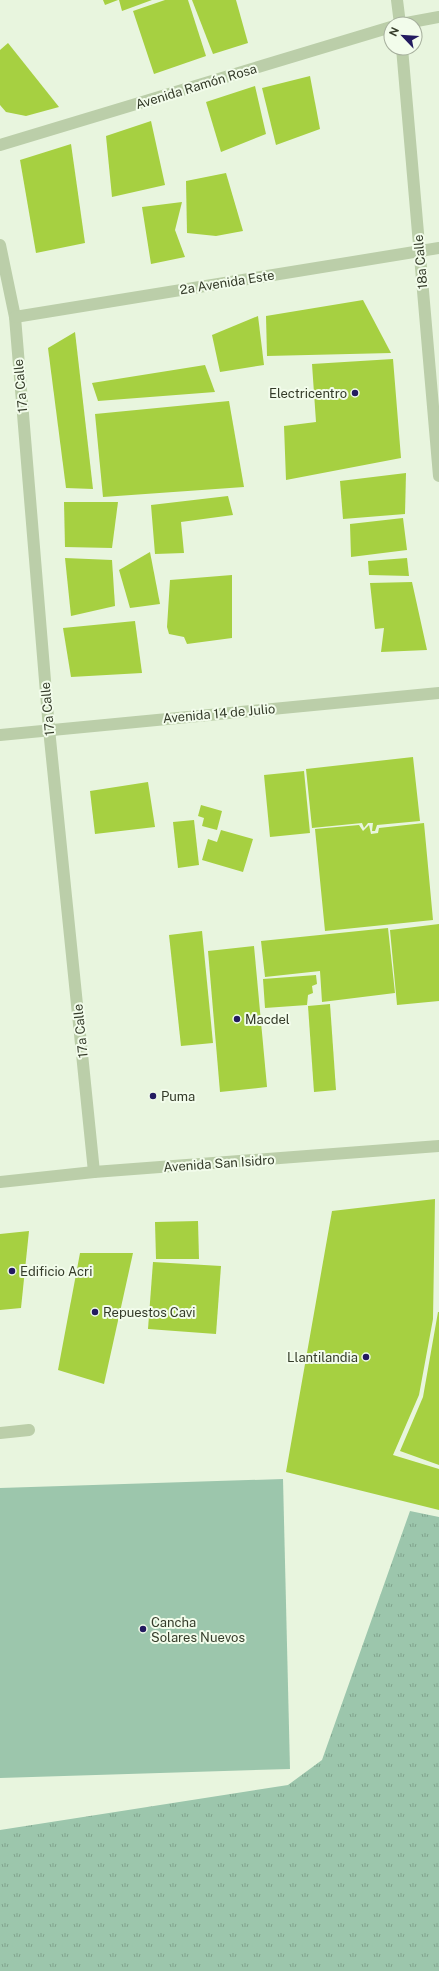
<svg xmlns="http://www.w3.org/2000/svg" width="439" height="1971" font-family="'Public Sans',sans-serif">
	<style>
		.grass { fill: url(#grass-tufts) }
		.garden { fill: #9cc6ac }
		.building { fill: #a6d041 }
		.lines { fill: none; stroke-linecap: round; stroke-linejoin: round }
		.minor { stroke: #bbcea9; stroke-width: 12 }
		.poi-dot { fill: #231b60; stroke: #f2fceb; stroke-width: 1.5 }
		.labels { text-anchor: middle; stroke-width: 4; stroke-linejoin: round; paint-order: stroke }
		.street-label { font-size: 13px; fill: #343b29; stroke: #f2fceb }
		.poi-label { font-size: 13px; fill: #343b29; stroke: #f2fceb; text-anchor: start }
	</style>
	<defs>
		<pattern id="grass-tufts" width="24" height="20" patternUnits="userSpaceOnUse"><rect width="24" height="20" fill="#9cc6ac"/><path d="M3 7l-1-3M5 7V3M7 7l1-3M15 17l-1-3M17 17v-4M19 17l1-3" fill="none" stroke="#80a28c"/></pattern>
	</defs>
	<rect width="100%" height="100%" fill="#e8f5de"/>
	<path class="grass" d="M410,1511l29,6v454h-439v-141l288,-45 34,-25z"/>
	<path class="garden" d="M283,1479l7,290 -290,9v-290z"/>
	<g class="building">
		<path d="M103,0h15l-13,5z"/>
		<path d="M119,0h33l-30,11z"/>
		<path d="M165,0h23l18,56 -52,18 -21,-63z"/>
		<path d="M192,0h44l12,43 -35,11z"/>
		<path d="M8,43l51,64 -33,9 -20,-4 -6,-7v-55z"/>
		<path d="M310,76l10,53 -44,16 -14,-57z"/>
		<path d="M255,86l11,48 -45,18 -15,-50z"/>
		<path d="M151,121l14,64 -53,12 -6,-61z"/>
		<path d="M71,144l14,99 -49,10 -16,-93z"/>
		<path d="M226,173l17,58 -27,5 -29,-3 -1,-52z"/>
		<path d="M182,202l-7,28 10,27 -34,7 -9,-57z"/>
		<path d="M363,300l28,53 -124,3 -1,-40z"/>
		<path d="M258,316l6,49 -44,7 -8,-37z"/>
		<path d="M75,332l18,157 -27,-1 -18,-140z"/>
		<path d="M393,359l8,99 -115,22 -2,-54 32,-4 -4,-58z"/>
		<path d="M205,365l10,27 -117,9 -6,-18z"/>
		<path d="M229,401l15,86 -141,10 -8,-83z"/>
		<path d="M406,473l-1,41 -62,5 -3,-38z"/>
		<path d="M228,496l5,19 -52,7 3,31 -29,1 -4,-49z"/>
		<path d="M64,502h54l-6,46 -47,-1z"/>
		<path d="M403,518l4,32 -56,7 -1,-33z"/>
		<path d="M150,552l10,52 -30,4 -11,-38z"/>
		<path d="M65,558l47,2 3,46 -44,10z"/>
		<path d="M407,558l2,18 -40,-1 -1,-14z"/>
		<path d="M232,575v63l-45,6 -3,-7 -15,-3 -2,-7 3,-47z"/>
		<path d="M412,582l15,68 -46,2 3,-24 -9,1 -5,-46z"/>
		<path d="M135,621l7,52 -71,4 -8,-49z"/>
		<path d="M413,757l7,64 -43,4 -2,6h-3l1,-8h-5l-4,5 -2,-5 -50,5 -6,-59z"/>
		<path d="M304,771l6,62 -40,4 -6,-62z"/>
		<path d="M148,782l7,45 -60,7 -5,-43z"/>
		<path d="M201,805l21,6 -5,19 -15,-4 2,-8 -6,-2z"/>
		<path d="M194,820l5,45 -21,3 -5,-46z"/>
		<path d="M424,823l9,97 -108,11 -10,-102 44,-4 4,6 6,-6 2,9 7,-1 1,-5z"/>
		<path d="M221,830l32,9 -10,33 -41,-12 6,-21 9,3z"/>
		<path d="M439,924v77l-42,4 -7,-75z"/>
		<path d="M388,928l7,65 -73,9 -2,-31 -55,6 -4,-36z"/>
		<path d="M202,931l11,112 -32,3 -12,-111z"/>
		<path d="M254,946l13,141 -47,5 -12,-141z"/>
		<path d="M316,975l1,9 -5,2 1,7 -5,2 -1,10 -42,3 -2,-29z"/>
		<path d="M330,1004l6,86 -22,2 -6,-86z"/>
		<path d="M435,1199l-2,120 -14,76 -26,60 46,14v41l-153,-38 46,-261z"/>
		<path d="M198,1221l1,38h-43l-1,-37z"/>
		<path d="M29,1231l-8,77 -21,2v-76z"/>
		<path d="M80,1253h53l-29,131 -46,-14z"/>
		<path d="M153,1262l68,4 -5,68 -68,-5z"/>
		<path d="M438,1312h1v153l-39,-14 23,-54z"/>
	</g>
	<g class="lines">
		<g class="minor">
			<path d="M397,0l3,24"/>
			<path d="M401,24l38,-7"/>
			<path d="M402,48l37,428"/>
			<path d="M0,145l391,-118"/>
			<path d="M0,245l15,72 34,412 45,443"/>
			<path d="M15,317l424,-69"/>
			<path d="M0,735l439,-42"/>
			<path d="M0,1182l94,-10 345,-26"/>
			<path d="M0,1433l29,-3"/>
		</g>
	</g>
	<g class="poi-dot">
		<circle cx="355" cy="393" r="4"/>
		<circle cx="237" cy="1019" r="4"/>
		<circle cx="153" cy="1096" r="4"/>
		<circle cx="12" cy="1271" r="4"/>
		<circle cx="95" cy="1312" r="4"/>
		<circle cx="366" cy="1357" r="4"/>
		<circle cx="143" cy="1629" r="4"/>
	</g>
	<g class="labels">
		<g class="street-label">
			<text transform="translate(196 86) rotate(-17)" y="5">Avenida Ramón Rosa</text>
			<text transform="translate(420 262) rotate(-95)" y="5">18a Calle</text>
			<text transform="translate(227 282) rotate(-9)" y="5">2a Avenida Este</text>
			<text transform="translate(20 386) rotate(-95)" y="5">17a Calle</text>
			<text transform="translate(47 709) rotate(-95)" y="5">17a Calle</text>
			<text transform="translate(219 713) rotate(-5)" y="5">Avenida 14 de Julio</text>
			<text transform="translate(80 1031) rotate(-96)" y="5">17a Calle</text>
			<text transform="translate(219 1163) rotate(-4)" y="5">Avenida San Isidro</text>
		</g>
		<g class="poi-label">
			<text x="347" y="398" text-anchor="end">Electricentro</text>
			<text x="245" y="1024">Macdel</text>
			<text x="161" y="1101">Puma</text>
			<text x="20" y="1276">Edificio Acri</text>
			<text x="103" y="1317">Repuestos Cavi</text>
			<text x="358" y="1362" text-anchor="end">Llantilandia</text>
			<text x="151" y="1627">Cancha<tspan x="151" dy="15">Solares Nuevos</tspan></text>
		</g>
	</g>
	<g transform="translate(403 36) rotate(295)"><circle r="19" fill="#f2fceb" stroke="#a6af9d"/>
	<path d="M0-3L7 15L0 10L-7 15Z" fill="#231b60"/>
	<text y="-6" font-size="11" font-weight="bold" text-anchor="middle" fill="#343b29">N</text>
	</g>
</svg>
